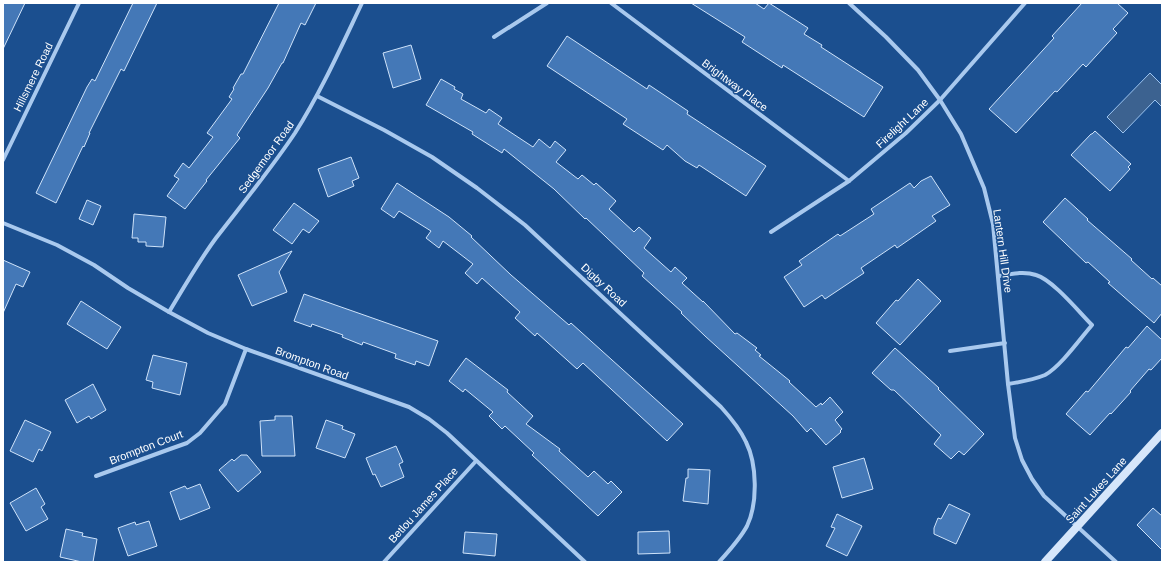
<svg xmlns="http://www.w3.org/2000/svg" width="1165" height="565" font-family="Arial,sans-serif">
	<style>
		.water { fill: #3c6290; stroke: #9cc4f0 }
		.building { fill: #4478b7; stroke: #cfe3fa }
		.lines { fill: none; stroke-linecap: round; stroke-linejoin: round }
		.street { stroke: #a9c9ee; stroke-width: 4 }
		.secondary { stroke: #d6e6fa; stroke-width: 8 }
		.labels { text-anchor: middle; stroke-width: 3; stroke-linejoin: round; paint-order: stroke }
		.street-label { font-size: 11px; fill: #fff; stroke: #1b4f8f }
	</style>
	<rect width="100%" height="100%" fill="#1b4f8f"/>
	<path class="water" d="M1150,73l12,12v22l-7,-7 -32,33 -16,-16z"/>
	<g class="building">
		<path d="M3,3h22l-22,46z"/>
		<path d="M133,3h24l-33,68 -3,-2 -32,64h1l-6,14 -1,-1 -27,57 -20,-10 51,-106 5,-8 3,2z"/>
		<path d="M279,3h37l-11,22 -4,-2 -18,40h-1l-14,25 -31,47 3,3 -34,42 1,1 -22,28 -18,-13 12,-17 -5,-3 9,-13 6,5 24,-31 -6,-4 25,-34 -3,-2 5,-8 -1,-1 8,-14h2z"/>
		<path d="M691,3h64l9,6 5,-6 39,25 -4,6 18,11 -1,2 62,40 -19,30 -81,-52 -1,3 -40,-26 3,-5z"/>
		<path d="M1082,3h35l11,10 -15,16 4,4 -31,34 -3,-3 -26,28 -2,-1 -39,42 -27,-24 65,-71 -2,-2z"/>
		<path d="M567,36l80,53 2,-4 39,26 -1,3 79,52 -20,30 -47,-31 -2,3 -12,-7 -18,-16 -4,5 -40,-26 4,-5 -80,-53z"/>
		<path d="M411,45l10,34 -28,9 -10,-35z"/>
		<path d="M441,79l14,8 -1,2 9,5 -2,5 25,14 3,-4 13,9 -4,6 35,23 6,-8 11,9 5,-7 11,9 -10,12 22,17 4,-4 12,10 2,-2 20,18 -7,8 25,23 5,-5 12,11 -7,10 27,24 4,-5 12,11 -5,5 21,19v-1l32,33 2,-1 20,15 -2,2 6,5 -2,1 31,25 -1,1 27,25 5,-4 1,2 8,-8 13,15 -8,8 7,9 -2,2 1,1 -15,13 -15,-17 -4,4 -14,-16 -88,-80 -24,-23 1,-1 -40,-36 2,-3 -58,-55 -1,1 -31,-30 -50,-40 -2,4 -30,-19 1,-2 -47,-27z"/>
		<path d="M1095,131l36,33 -3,3 2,2 -20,22 -39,-36 20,-21h1z"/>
		<path d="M351,157l8,21 -7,3 2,5 -26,11 -10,-28z"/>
		<path d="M931,176l19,29 -18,11 4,5 -39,27 -2,-3 -34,23 3,5 -39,26 -3,-4 -18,12 -20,-30 18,-12 -3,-4 39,-27 2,2 34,-22 -3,-5 39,-26 4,5 7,-7z"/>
		<path d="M397,183l52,34 23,19 -1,1 40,38 58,50 2,-2 112,101 -16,17 -84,-78 -6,6 -40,-36 -2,3 -20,-18 5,-6 -38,-34 -5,6 -12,-11 8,-9 -30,-23 -4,7 -13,-10 5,-7 -32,-20 -5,7 -13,-9z"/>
		<path d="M1065,198l23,21 -1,1 45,39 -1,1 21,19 1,-1 9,8v27l-8,10 -46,-40 2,-1 -22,-20 -2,1 -43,-41z"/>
		<path d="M87,200l14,6 -8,19 -14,-6z"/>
		<path d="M294,203l25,18 -10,12 -6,-4 -11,15 -19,-14z"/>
		<path d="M134,214l32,3 -3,30 -17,-1v-4h-8v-4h-6z"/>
		<path d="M292,251l-13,21 8,20 -35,14 -14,-31z"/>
		<path d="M3,260l27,12 -7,15 -7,-3 -13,29z"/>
		<path d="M918,279l23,22 -41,44 -24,-22 20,-23 2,1z"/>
		<path d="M304,294l134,47 -9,25 -13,-5 -1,4 -20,-7 1,-4 -33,-12 -1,3 -20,-8 1,-2 -31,-11 -1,3 -17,-6z"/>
		<path d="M81,301l40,26 -14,22 -40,-25z"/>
		<path d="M1147,326l15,14v18l-11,12 -2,-1 -19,22 1,1 -20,22 -1,-1 -20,22 -24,-21 20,-23 2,1 38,-45 2,1z"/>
		<path d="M895,348l44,40 -1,1 46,45 -20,21 -5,-4 -8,8 -17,-15 7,-9 -47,-45h-3l-19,-17z"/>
		<path d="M153,355l34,8 -7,32 -28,-7 1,-6 -7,-2z"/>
		<path d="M466,358l42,32 -1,2 26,24 -7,8 34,25 -1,2 29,26 6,-6 14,13 3,-3 11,11 -24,24 -66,-61 2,-2 -29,-27 -3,3 -13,-13 4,-4 -28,-23 -2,3 -14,-11z"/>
		<path d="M93,384l13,26 -15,9 -2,-3 -12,7 -12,-23z"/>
		<path d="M275,416h17l3,40h-33l-2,-35 15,-1z"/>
		<path d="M25,420l26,12 -9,19 -3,-2 -6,13 -23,-11z"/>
		<path d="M326,420l17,6 -1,3 13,5 -10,24 -29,-10z"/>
		<path d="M396,446l7,16 -4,2 5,13 -23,10 -6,-13 -2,1 -7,-17z"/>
		<path d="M241,455h6l14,17 -23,20 -19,-22 13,-11 2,2z"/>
		<path d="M864,458l9,31 -31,9 -9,-31z"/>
		<path d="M688,469l22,1 -2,34 -25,-3 3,-23h2z"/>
		<path d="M200,484l10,24 -30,12 -10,-28 15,-6 2,3z"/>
		<path d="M36,488l9,16 -4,3 7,12 -22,12 -16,-28z"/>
		<path d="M949,504l21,10 -14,30 -22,-10v-6l4,-10 3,1z"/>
		<path d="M1153,508l9,8v34l-25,-25z"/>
		<path d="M837,514l25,12 -15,30 -21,-10 9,-18 -4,-1z"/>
		<path d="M149,521l8,25 -29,10 -10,-28 17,-6 1,3z"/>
		<path d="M66,529l17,4 -1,3 15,3 -4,23h-11l-22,-5z"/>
		<path d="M669,531l1,22 -32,1v-22z"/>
		<path d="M465,532l32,2 -2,22 -32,-3z"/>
	</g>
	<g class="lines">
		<g class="street">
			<path d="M611,3l238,178"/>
			<path d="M849,3l37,34 32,33 22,30 21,34 23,54 9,36 15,160 7,54 7,22 10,19 12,17 72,66"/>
			<path d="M494,37l53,-34"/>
			<path d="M317,96l67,34 48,27 45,31 48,37 196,182c10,11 19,22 25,35 11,22 12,61 1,84 -7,13 -18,25 -28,36"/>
			<path d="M3,160l76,-157"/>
			<path d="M3,223l54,22 37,20 34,23 41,24 39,21 38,16 163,58 20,12 18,14 138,129"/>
			<path d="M771,232l78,-51 57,-48 34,-33 85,-97"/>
			<path d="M999,276c12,-2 25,-5 37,-1 17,5 43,37 56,50 -12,14 -32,42 -47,50 -12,5 -24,7 -37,9"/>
			<path d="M169,312c15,-25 30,-51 47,-74 27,-35 55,-69 79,-105 26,-41 46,-86 67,-130"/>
			<path d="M950,351l55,-8"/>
			<path d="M96,476l74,-27 17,-6 13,-10 25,-29 21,-55"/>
			<path d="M384,562l92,-101"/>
		</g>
		<path class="secondary" d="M1045,562l117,-129"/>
	</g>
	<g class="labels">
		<g class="street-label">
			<text transform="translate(33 77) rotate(-64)" y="4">Hillsmere Road</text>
			<text transform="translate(735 85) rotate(37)" y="4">Brightway Place</text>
			<text transform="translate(902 123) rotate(-43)" y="4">Firelight Lane</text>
			<text transform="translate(266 157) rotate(-54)" y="4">Sedgemoor Road</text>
			<text transform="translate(1003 251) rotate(82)" y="4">Lantern Hill Drive</text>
			<text transform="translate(604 285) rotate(43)" y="4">Digby Road</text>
			<text transform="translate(312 363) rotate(20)" y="4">Brompton Road</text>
			<text transform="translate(146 447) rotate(-21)" y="4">Brompton Court</text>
			<text transform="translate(1096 490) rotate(-48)" y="4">Saint Lukes Lane</text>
			<text transform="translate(423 505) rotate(-48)" y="4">Betlou James Place</text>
		</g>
	</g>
	<rect width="1165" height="565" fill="none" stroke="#ffffff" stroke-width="8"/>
</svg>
